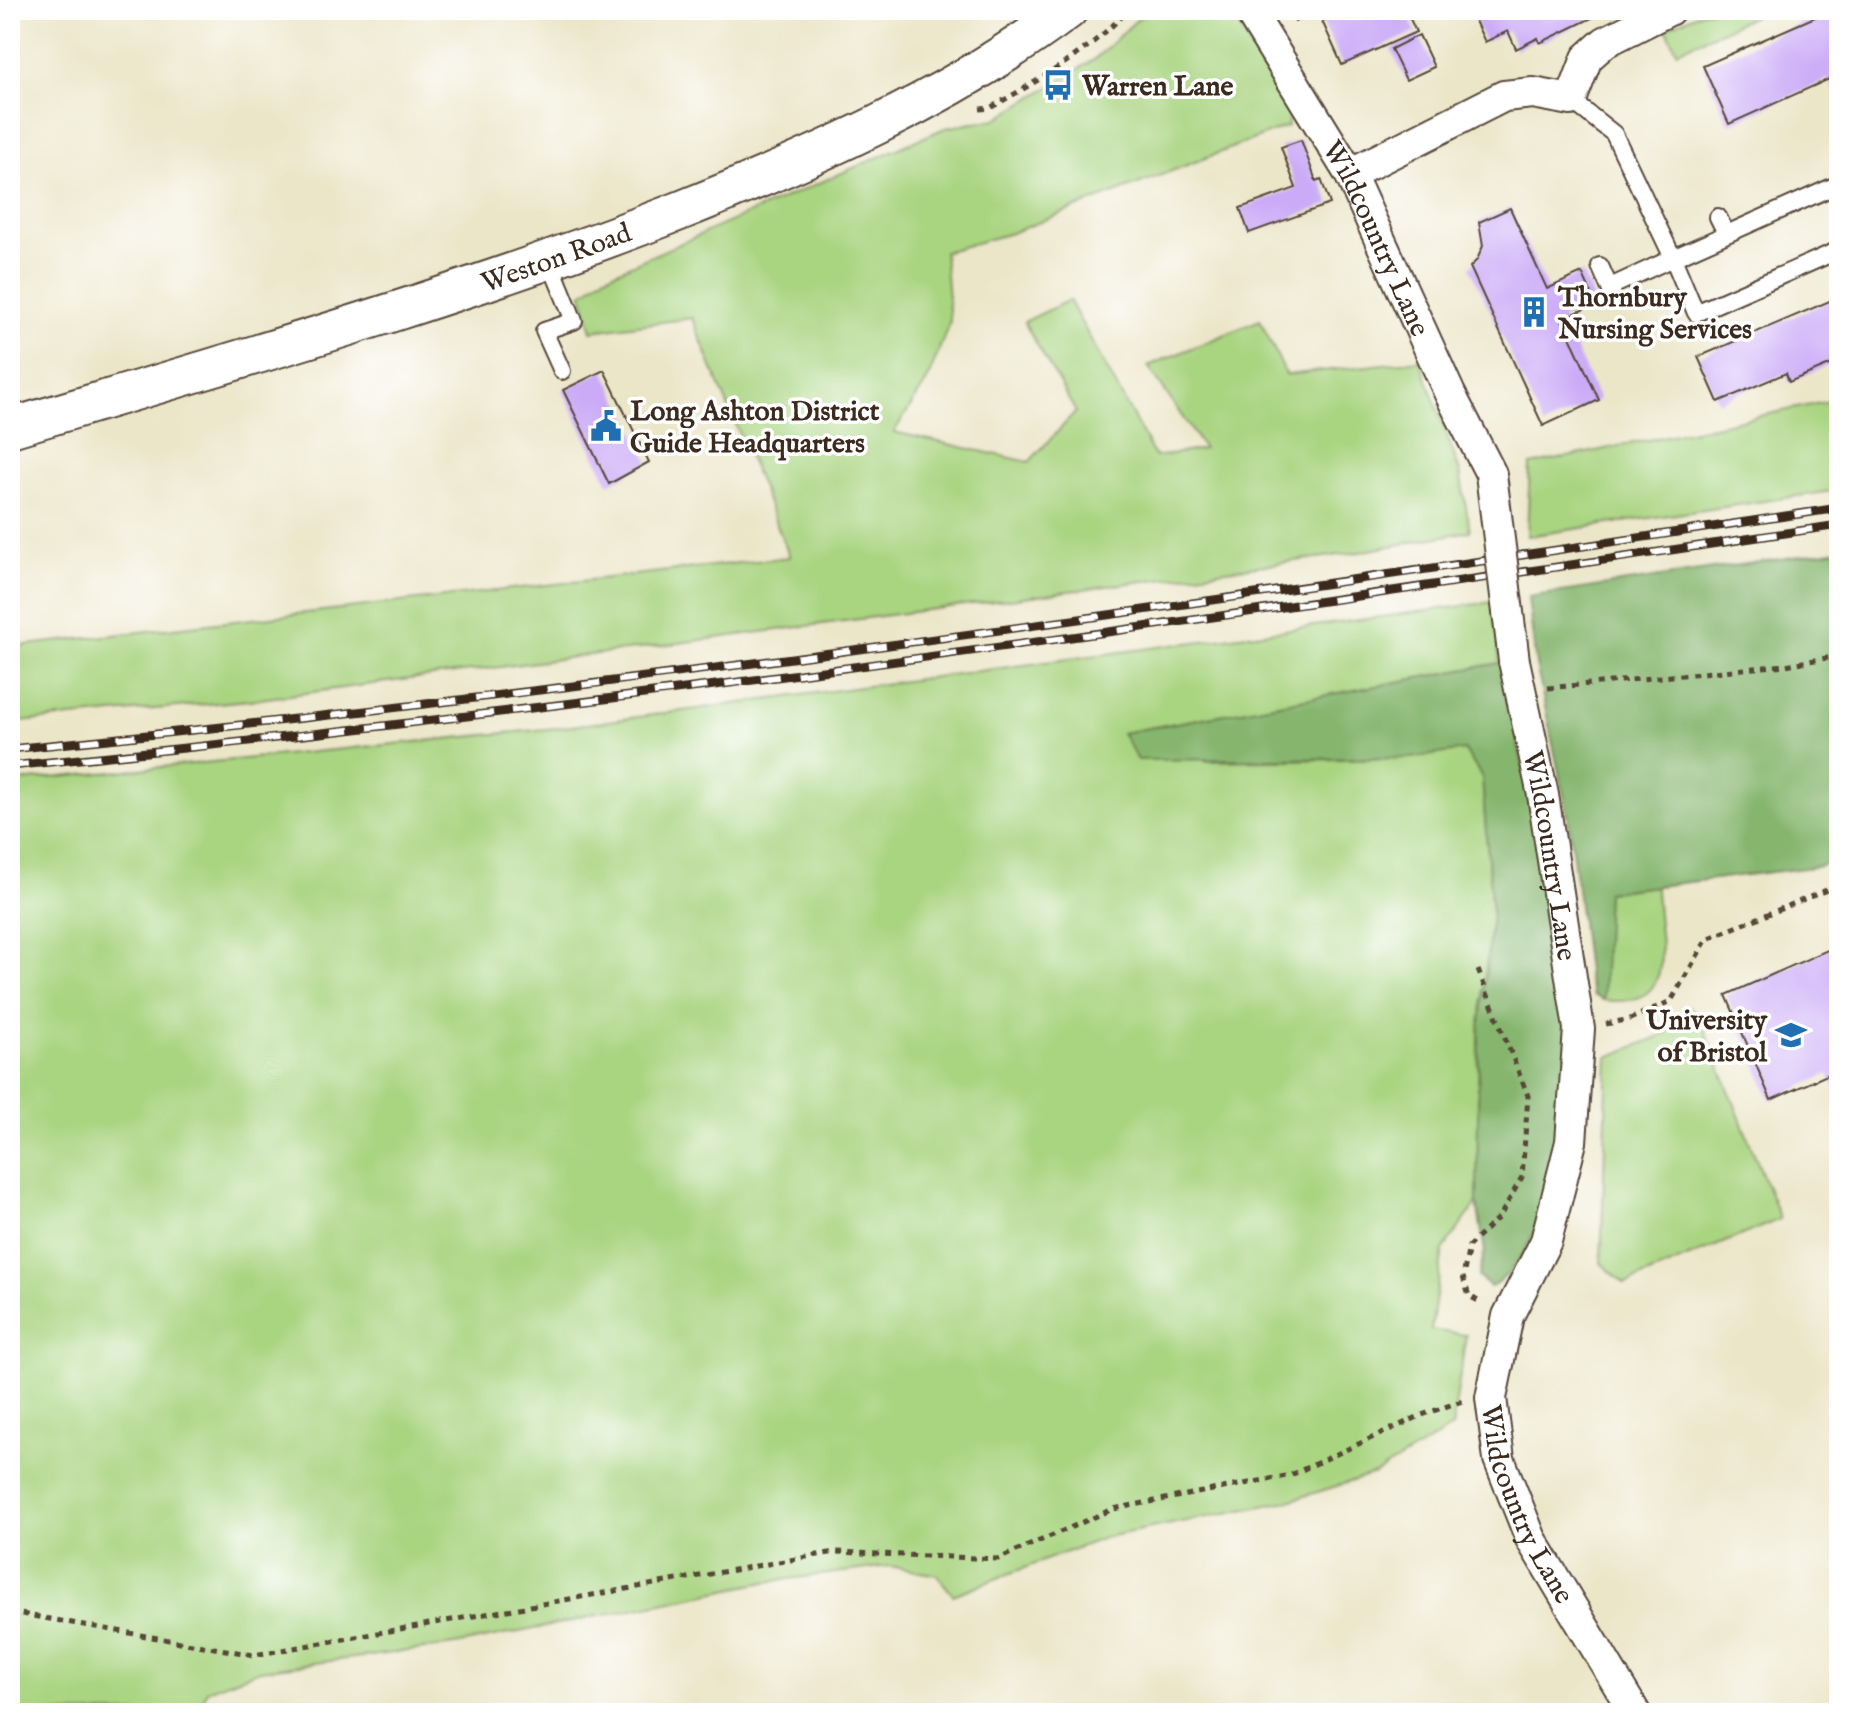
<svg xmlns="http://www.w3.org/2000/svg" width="1849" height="1723" font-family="'IM FELL English',serif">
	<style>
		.green { fill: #a9d480; stroke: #727f4f; stroke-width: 2 }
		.forest { fill: #86b66e; stroke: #607046; stroke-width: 2 }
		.building { fill: #cbabf7 }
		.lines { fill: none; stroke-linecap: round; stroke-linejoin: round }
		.service-casing { stroke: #564638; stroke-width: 20 }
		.minor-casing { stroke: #564638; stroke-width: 34 }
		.tertiary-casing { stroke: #564638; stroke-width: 42 }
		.path { stroke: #564638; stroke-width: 5; stroke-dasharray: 6 6; stroke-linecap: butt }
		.service { stroke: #fff; stroke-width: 16 }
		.minor { stroke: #fff; stroke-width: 30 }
		.tertiary { stroke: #fff; stroke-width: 38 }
		.rail-casing { stroke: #3b2a1e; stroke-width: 9 }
		.rail { stroke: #fff; stroke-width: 6; stroke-dasharray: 18; stroke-linecap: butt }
		.minor-bridge-casing { stroke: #564638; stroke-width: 34; stroke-linecap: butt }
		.minor-bridge { stroke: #fff; stroke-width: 30 }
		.labels { text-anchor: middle; stroke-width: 7; stroke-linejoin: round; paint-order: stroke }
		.poi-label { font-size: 28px; font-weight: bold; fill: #3b2a1e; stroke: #fff; text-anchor: start }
		.street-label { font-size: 28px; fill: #3b2a1e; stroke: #fff }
	</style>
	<rect width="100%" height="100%" fill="#fff"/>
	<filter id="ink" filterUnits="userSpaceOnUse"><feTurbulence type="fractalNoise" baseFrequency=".0125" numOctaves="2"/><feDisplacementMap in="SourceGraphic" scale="16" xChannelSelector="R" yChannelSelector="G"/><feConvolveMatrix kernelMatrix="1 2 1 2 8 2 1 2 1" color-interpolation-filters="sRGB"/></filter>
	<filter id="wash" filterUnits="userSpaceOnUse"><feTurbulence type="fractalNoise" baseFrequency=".006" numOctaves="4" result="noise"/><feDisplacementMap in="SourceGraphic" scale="32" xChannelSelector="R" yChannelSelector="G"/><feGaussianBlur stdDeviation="1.8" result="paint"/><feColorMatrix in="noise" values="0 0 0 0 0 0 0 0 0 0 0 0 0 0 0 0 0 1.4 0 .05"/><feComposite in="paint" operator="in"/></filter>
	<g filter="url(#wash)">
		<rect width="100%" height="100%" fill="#ece6c9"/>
		<g class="green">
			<path d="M1147,10h82l59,101v15l-277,107 -67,19 6,69 -23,60 -33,51 135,30 47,-50 -52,-90 45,-22 86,157 49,-8 -56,-83 112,-46 26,55 134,-15 40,112 10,59 -116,22 -1094,146 -250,24v-76l780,-90 -98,-239 -100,13 -10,-37 21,-17 342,-149 51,-9 99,-60z"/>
			<path d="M1706,10h61l-90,41 -11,-23z"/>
			<path d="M1839,399v91l-312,46 3,-71z"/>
			<path d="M1492,602l8,61 -378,70 86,28 203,-3 53,-8 18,27 10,137 -13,119 -2,170 -34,47 -12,80 35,5 -14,93 -77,46 -83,26 -186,37 -153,58 -16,-20 -47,-9 -125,16 -310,63 -195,25 -53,20 -8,23h-189v-931l546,-54z"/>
			<path d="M1656,886c0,49 29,125 -53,114l3,-108z"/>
			<path d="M1689,1007l11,10 80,202 -155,65 -24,-21 7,-206 56,-22z"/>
		</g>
		<g class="forest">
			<path d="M1839,550v306l-18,10 -214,26 -4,108 -10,-5 -5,-16 -20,-164 -32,-151 -8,-67z"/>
			<path d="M1500,663c21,87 38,174 51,263 6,34 14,68 16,102 5,69 -13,222 -76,259l-13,-10 7,-26 -8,-48 2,-170 13,-119 -10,-137 -17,-27 -54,8 -273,2 -16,-27z"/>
		</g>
		<g id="blocks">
			<g class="building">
				<path d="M1289,10h15l2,6 -11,6z"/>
				<path d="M1346,10h60l10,22 -74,33 -20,-44z"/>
				<path d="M1493,10h5l3,5 11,-5h86l2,4 -60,29 -2,-5 -22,11 -8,-18 -23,11 -11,-23z"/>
				<path d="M1831,10h8v92l-10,-23 -100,45 -26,-58z"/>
				<path d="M1419,35l15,32 -28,13 -15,-31z"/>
				<path d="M1301,140l15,41 5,-2 9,25 -81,29 -9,-25 56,-20 -15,-41z"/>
				<path d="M1510,208l37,81 35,-16 14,31 -34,15 37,81 -56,26 -73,-159 7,-7 6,-14 -4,-24z"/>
				<path d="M1839,297v64l-50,21 -3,-9 -68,29 -20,-45z"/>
				<path d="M604,370l45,92 -40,22 -46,-94z"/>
				<path d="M1839,945v151l-10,-22 -58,26 -45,-105z"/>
			</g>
		</g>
	</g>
	<g filter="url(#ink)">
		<use href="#blocks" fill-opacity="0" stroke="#564638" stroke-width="2"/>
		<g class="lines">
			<defs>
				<g id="service">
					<path d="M1571,100l43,34 59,124 -63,29"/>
					<path d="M1839,184l-166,74 23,55 143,-63"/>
					<path d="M1718,217l8,16"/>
					<path d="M550,262l24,59 -30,10 18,40"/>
					<path d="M1600,266l15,34"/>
				</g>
				<g id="minor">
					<path id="s1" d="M1249,10l101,164 100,220 41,80"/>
					<path d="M1350,174l154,-78 29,-3 38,7 16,-42 18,-16 64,-32"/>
					<path id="s2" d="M1514,661l29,134 36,234 -8,113 -25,99 -38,75 -17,82 8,61 32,80 104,174"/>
				</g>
				<g id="tertiary">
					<path id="s3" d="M10,428c225,-67 447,-130 667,-216 136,-54 273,-114 391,-202"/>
				</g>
			</defs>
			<use href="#service" class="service-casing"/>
			<use href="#minor" class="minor-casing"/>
			<use href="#tertiary" class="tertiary-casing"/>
			<g class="path">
				<path d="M980,109l10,-1c49,-28 99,-56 138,-98"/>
				<path d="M1548,688l237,-23 54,-9"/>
				<path d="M1478,970l50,126 -6,81 -22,39 -31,30 -6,31 6,19 13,7"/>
				<path d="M1606,1024l24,-5 41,-18 36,-62 132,-54"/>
				<path d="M10,1612l244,43 581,-103 163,7 115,-50 178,-34 131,-60 40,-14"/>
			</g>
			<use href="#service" class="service"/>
			<use href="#minor" class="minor"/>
			<use href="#tertiary" class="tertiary"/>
			<defs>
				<g id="rail">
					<path d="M10,749c612,-60 1221,-150 1829,-241"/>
					<path d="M10,766c612,-60 1221,-150 1829,-241"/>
				</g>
			</defs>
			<use href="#rail" class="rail-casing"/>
			<use href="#rail" class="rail"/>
			<defs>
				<path id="minor-bridge" d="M1491,474l23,187"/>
			</defs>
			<use href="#minor-bridge" class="minor-bridge-casing"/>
			<use href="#minor-bridge" class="minor-bridge"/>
		</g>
	</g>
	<defs>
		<symbol id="bus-bare" viewBox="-9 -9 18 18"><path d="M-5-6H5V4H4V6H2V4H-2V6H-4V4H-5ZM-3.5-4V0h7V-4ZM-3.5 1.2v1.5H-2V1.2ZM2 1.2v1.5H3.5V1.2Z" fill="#1f6fb2" stroke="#fff" stroke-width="2.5" paint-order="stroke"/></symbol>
		<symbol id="building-bare" viewBox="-9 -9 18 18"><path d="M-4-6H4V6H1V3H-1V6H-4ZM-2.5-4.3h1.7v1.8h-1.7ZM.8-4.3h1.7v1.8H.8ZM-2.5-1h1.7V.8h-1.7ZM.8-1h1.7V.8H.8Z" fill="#1f6fb2" stroke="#fff" stroke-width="2.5" paint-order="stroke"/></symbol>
		<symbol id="civic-bare" viewBox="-9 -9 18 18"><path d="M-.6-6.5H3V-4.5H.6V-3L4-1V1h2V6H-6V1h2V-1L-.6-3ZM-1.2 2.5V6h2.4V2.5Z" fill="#1f6fb2" stroke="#fff" stroke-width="2.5" paint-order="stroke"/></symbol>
		<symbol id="university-bare" viewBox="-9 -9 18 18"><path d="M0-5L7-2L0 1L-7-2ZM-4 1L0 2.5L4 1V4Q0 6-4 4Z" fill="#1f6fb2" stroke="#fff" stroke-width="2.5" paint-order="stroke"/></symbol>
	</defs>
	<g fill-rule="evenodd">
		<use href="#bus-bare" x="1036" y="63" width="44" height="44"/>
		<use href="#building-bare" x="1512" y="290" width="44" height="44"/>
		<use href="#civic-bare" x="584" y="404" width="44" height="44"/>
		<use href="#university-bare" x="1769" y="1013" width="44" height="44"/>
	</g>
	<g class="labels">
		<g class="poi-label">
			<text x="1082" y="95">Warren Lane</text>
			<text x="1558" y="306">Thornbury<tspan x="1558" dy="32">Nursing Services</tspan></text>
			<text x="630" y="420">Long Ashton District<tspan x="630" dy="32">Guide Headquarters</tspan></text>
			<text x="1767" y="1029" text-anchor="end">University<tspan x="1767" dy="32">of Bristol</tspan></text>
		</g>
		<g class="street-label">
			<text dy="10" stroke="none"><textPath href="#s1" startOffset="262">Wildcountry Lane</textPath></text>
			<text dy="10" stroke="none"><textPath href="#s3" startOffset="572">Weston Road</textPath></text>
			<text dy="10" stroke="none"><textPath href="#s2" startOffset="198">Wildcountry Lane</textPath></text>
			<text dy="10" stroke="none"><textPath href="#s2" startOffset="870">Wildcountry Lane</textPath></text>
		</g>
	</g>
	<rect width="1849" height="1723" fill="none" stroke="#fff" stroke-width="40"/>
</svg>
